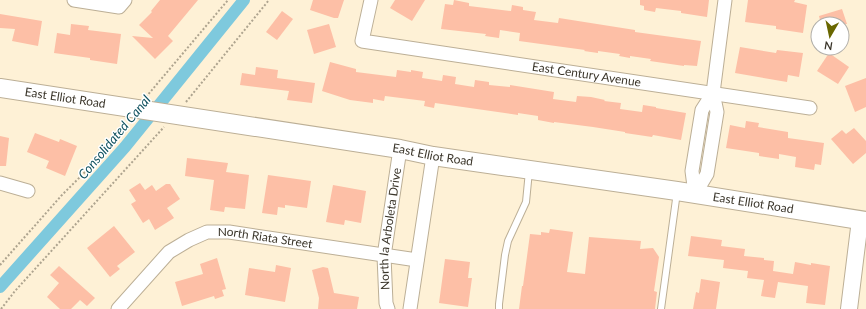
<svg xmlns="http://www.w3.org/2000/svg" width="866" height="309" font-family="Lato,sans-serif">
	<style>
		.lines { fill: none; stroke-linecap: round; stroke-linejoin: round }
		.canal { stroke: #7ec9dd; stroke-width: 12 }
		.building { fill: #fdbfa6 }
		.service-casing { stroke: #bcaf96; stroke-width: 8 }
		.minor-casing { stroke: #bcaf96; stroke-width: 15 }
		.tertiary-casing { stroke: #bcaf96; stroke-width: 18 }
		.secondary-casing { stroke: #bcaf96; stroke-width: 20 }
		.path { stroke: #aea48f; stroke-width: 2; stroke-dasharray: 2 2; stroke-linecap: butt }
		.service { stroke: #fff; stroke-width: 6 }
		.minor { stroke: #fff; stroke-width: 13 }
		.tertiary { stroke: #fff; stroke-width: 16 }
		.secondary { stroke: #fff; stroke-width: 18 }
		.labels { text-anchor: middle; stroke-width: 3; stroke-linejoin: round; paint-order: stroke }
		.street-label { font-size: 12px; fill: #3b362b; stroke: #fff }
		.water-label { font-size: 13px; font-style: italic; fill: #0c4f5d; stroke: #fff }
	</style>
	<rect width="100%" height="100%" fill="#fef1d6"/>
	<g class="lines">
		<path class="canal" d="M0,287l125,-140 119,-147"/>
	</g>
	<g class="building">
		<path d="M160,0h38l-30,36 5,5 -18,18 -23,-23 21,2 -14,-13 13,-13 -1,-1z"/>
		<path d="M313,0h31l-6,18h-4l-24,-8z"/>
		<path d="M395,0h30l-13,21 -22,-13z"/>
		<path d="M454,0l15,3v3l42,5 1,-6 11,2v3l13,2 -2,8 24,3 1,-5 76,12v2l66,9 -4,25 -13,-1v1l-34,-5 1,-2 -21,-3v2l-11,-2 1,-2 -22,-3v2l-14,-2 1,-1 -66,-9 1,-8 -20,-3 -1,8 -14,-2 1,-2 -45,-5 4,-25 8,1z"/>
		<path d="M640,0h69l-2,17 -26,-4v-2l-25,-3 -1,4 -11,-2v-4l-4,-1z"/>
		<path d="M748,0h47l-1,2 13,3 -4,28 -27,-4v-3l-31,-4z"/>
		<path d="M842,9l5,15h-26l-2,-8z"/>
		<path d="M282,11l11,8 -16,21 -11,-8z"/>
		<path d="M0,14l42,7 -4,25 -26,-5 3,-12 -15,-1z"/>
		<path d="M71,24l18,2 -1,4 33,4 -4,30 -27,-4v-2l-36,-5 3,-20 13,2z"/>
		<path d="M329,24l7,23 -22,7 -7,-24z"/>
		<path d="M740,47l36,6 1,-3 26,3 -4,24 -11,-2 -1,7 -52,-9z"/>
		<path d="M829,53l20,14 -11,17 -21,-13z"/>
		<path d="M330,62l26,7v3l40,5 1,-7 14,2v-2l12,2 -1,6 20,3 1,-6 13,2 -1,7 19,3 1,-7 14,2v3l21,2v-2l44,7 -1,7 23,3 1,-6 14,1 14,3 -1,1 17,2 -1,6 22,3 1,-7 13,2v1l30,5 -5,27 -28,-5 -1,2 -27,-4v-1l-32,-5 -39,-5v1l-16,-3v-4l-20,-3v2l-83,-12 -1,5 -10,-2 1,-5 -40,-5 -1,5 -11,-2v4l-23,-3 -28,-9z"/>
		<path d="M256,67l22,3 -1,8 38,5 -3,20 -25,-3 2,-9 -49,-6 2,-12 13,2z"/>
		<path d="M866,78v29l-11,5 -10,-26z"/>
		<path d="M746,121l13,2 -1,4 30,5v6l36,5 -3,22 -6,-1 -1,6 -19,-3 1,-10 -17,-3v5l-20,-3v-3l-33,-5 4,-23 15,3z"/>
		<path d="M854,128l12,13v12l-13,11 -22,-25 11,-9 4,4z"/>
		<path d="M35,133l24,9 1,-3 17,7 -12,30 -19,-8 3,-7 -22,-9z"/>
		<path d="M0,136l9,2 -3,28h-6z"/>
		<path d="M187,158l41,5 -2,9 23,3 -4,34 -20,-2 -1,5 -14,-2 4,-30 -29,-4z"/>
		<path d="M268,175l43,6 -4,27 -22,-3v3l-7,-1 -1,8 -15,-2z"/>
		<path d="M140,183l5,7 7,-5 4,6 10,-7h4l10,15 -13,9 7,10 -19,12 -6,-11 -6,4 -12,-19 5,-3 -7,-11z"/>
		<path d="M333,185l33,6 -5,32 -16,-3 -1,5 -18,-3z"/>
		<path d="M114,226l21,26 -18,14 3,3 -10,8 -23,-29z"/>
		<path d="M550,229l23,3 -6,40 18,2 4,-37 52,4 -1,8 13,-1 6,9 -5,34 3,1 -2,17h-136l3,-23h1l7,-52 11,1v-3l8,1z"/>
		<path d="M691,236l31,4 -1,6 24,3 -1,7 20,2v2l10,1 -1,10 20,3 2,-12 16,3v-2l19,3 -5,39 -19,-2 2,-17 -30,-4 -3,16 -14,-2 3,-16 -17,-2 1,-7 -25,-3 1,-8 -36,-4z"/>
		<path d="M217,258l9,31 -4,1 2,6 -9,3 -1,-3 -32,10 -7,-24 28,-8 -3,-10z"/>
		<path d="M445,259l25,3 -2,16h4l-4,29 -29,-4z"/>
		<path d="M276,265l15,3 -6,34 -40,-7 4,-27 26,4z"/>
		<path d="M59,266l36,32 -8,8 -7,-6 -9,9h-11l-13,-12 12,-14 -9,-8z"/>
		<path d="M323,267l5,1 6,25 25,4 -2,12h-39l1,-11 -7,-28z"/>
		<path d="M701,279l19,3 -4,27h-23l3,-17 3,1z"/>
	</g>
	<g class="lines">
		<defs>
			<g id="service">
				<path d="M499,309v-5l6,-49 3,-14 18,-39 3,-31"/>
				<path d="M661,309l16,-117"/>
			</g>
			<g id="minor">
				<path d="M74,0l45,7 6,-7"/>
				<path id="s1" d="M371,0l-9,41 448,67"/>
				<path d="M0,183l28,8"/>
				<path d="M695,194l12,-20 10,-62 -4,-19 12,-93"/>
				<path d="M695,194l-3,-23 10,-61 11,-17"/>
				<path id="s2" d="M118,309l51,-57 20,-12 18,-8h22l188,28"/>
				<path id="s3" d="M388,309l-2,-6 -2,-47 16,-107"/>
				<path d="M410,309l23,-153"/>
			</g>
			<path id="tertiary" d="M849,309l11,-89"/>
			<g id="secondary">
				<path id="s4" d="M0,88l400,61 33,7 244,35 189,30"/>
			</g>
		</defs>
		<use href="#service" class="service-casing"/>
		<use href="#minor" class="minor-casing"/>
		<use href="#tertiary" class="tertiary-casing"/>
		<use href="#secondary" class="secondary-casing"/>
		<g class="path">
			<path d="M146,97l82,-97"/>
			<path d="M186,102l83,-102"/>
			<path d="M0,265l61,-69 31,-31 33,-43"/>
			<path d="M1,309l14,-18 149,-164"/>
		</g>
		<use href="#service" class="service"/>
		<use href="#minor" class="minor"/>
		<use href="#tertiary" class="tertiary"/>
		<use href="#secondary" class="secondary"/>
	</g>
	<g class="labels">
		<g class="street-label">
			<text dy="4" stroke="none"><textPath href="#s1" startOffset="269">East Century Avenue</textPath></text>
			<text dy="4" stroke="none"><textPath href="#s4" startOffset="66">East Elliot Road</textPath></text>
			<text dy="4" stroke="none"><textPath href="#s4" startOffset="438">East Elliot Road</textPath></text>
			<text dy="4" stroke="none"><textPath href="#s4" startOffset="762">East Elliot Road</textPath></text>
			<text dy="4" stroke="none"><textPath href="#s3" startOffset="81">North la Arboleta Drive</textPath></text>
			<text dy="4" stroke="none"><textPath href="#s2" startOffset="178">North Riata Street</textPath></text>
		</g>
		<g class="water-label">
			<text transform="translate(114 137) rotate(-50)" y="5">Consolidated Canal</text>
		</g>
	</g>
	<g transform="translate(830 36) rotate(189)"><circle r="19" fill="#ffffff" stroke="#b1afaa"/>
	<path d="M0-3L7 15L0 10L-7 15Z" fill="#696700"/>
	<text y="-6" font-size="11" font-weight="bold" text-anchor="middle" fill="#3b362b">N</text>
	</g>
</svg>
